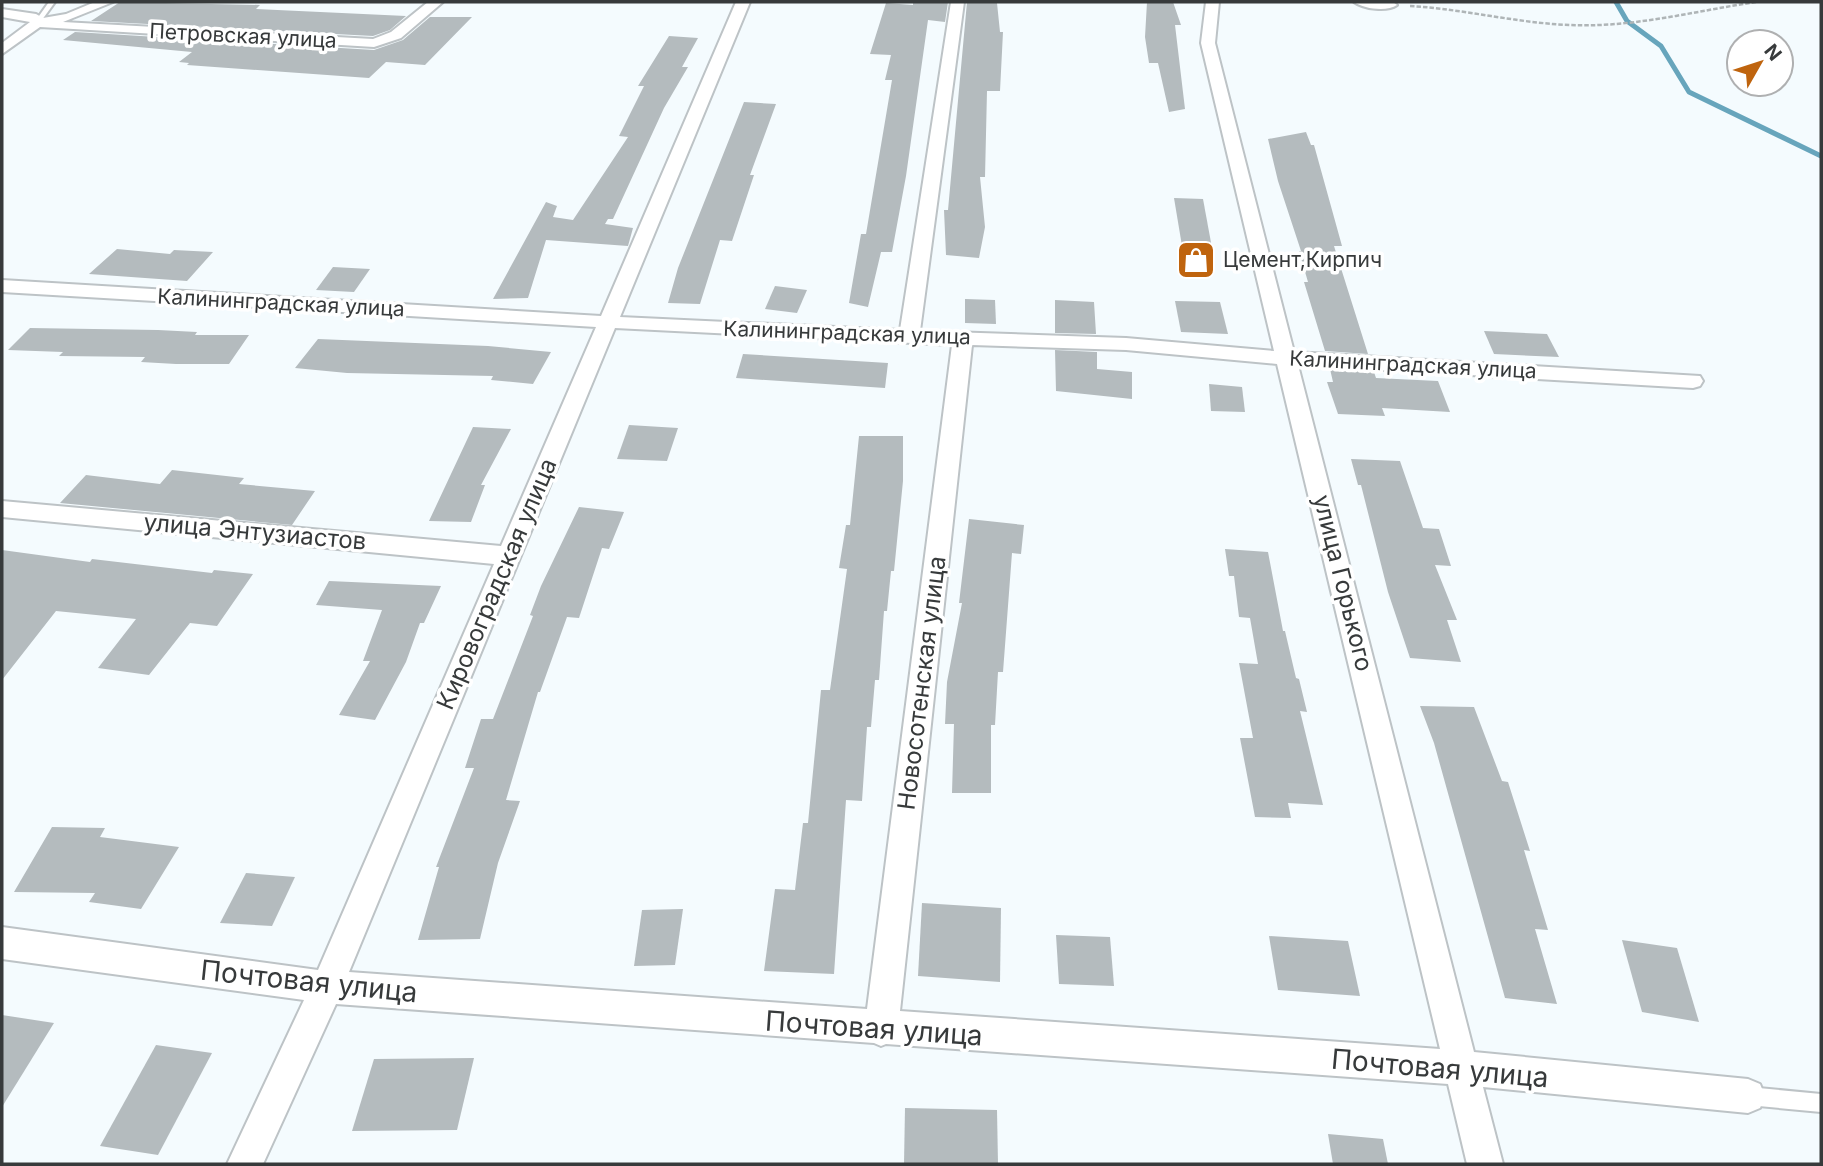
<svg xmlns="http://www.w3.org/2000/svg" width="1823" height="1166" font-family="Inter,sans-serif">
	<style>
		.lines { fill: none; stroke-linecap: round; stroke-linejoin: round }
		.stream { stroke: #67a5bc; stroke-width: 5 }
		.building { fill: #b4bbbe }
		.service-casing { stroke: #bdc3c6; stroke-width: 4 }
		.minor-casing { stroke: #bdc3c6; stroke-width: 4 }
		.path { stroke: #afb5b7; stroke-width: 2.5; stroke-dasharray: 4.5 2; stroke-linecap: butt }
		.service { fill: #fff; fill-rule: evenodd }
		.minor { fill: #fff; fill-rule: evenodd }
		.labels { text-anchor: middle; stroke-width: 7; stroke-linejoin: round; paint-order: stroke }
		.far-street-label { font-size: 21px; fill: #373a3b; stroke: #fff }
		.far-poi-label { font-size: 21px; fill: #373a3b; stroke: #fff; text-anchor: start }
		.street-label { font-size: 24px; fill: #373a3b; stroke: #fff }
		.near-street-label { font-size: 28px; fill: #373a3b; stroke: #fff }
	</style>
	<rect width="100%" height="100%" fill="#f4fbfe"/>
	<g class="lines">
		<path class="stream" d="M1616,2l11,19 34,25 28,46 132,64"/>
	</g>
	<g class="building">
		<path d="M120,2l140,3 -4,4 150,7 -16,14 -17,6 -282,-15z"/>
		<path d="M913,2h35l-3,20 -17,-2 -22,156 -14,76h-11l-13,55 -19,-4 12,-69h5l26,-154h-7l6,-25 -21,-1 16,-51 27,2z"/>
		<path d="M967,2l30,1 3,29h3l-3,59h-13l-2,86h-5l5,50 -6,31 -33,-3 -2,-45h4z"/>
		<path d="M1147,2h26l8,23h-6l10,84 -16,3 -11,-49h-9l-4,-26z"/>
		<path d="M430,17h42l-47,48 -39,-3 -17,16 -182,-13 2,-2 -10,-1 13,-10 -129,-12 12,-8 299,18 29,-10z"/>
		<path d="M669,36l29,2 -16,29h6l-24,41 -51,111h-5l-3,5 28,4 -5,18 -82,-6 -18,58 -35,1 53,-97 11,4 -4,11 20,3 55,-83 -9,-1 25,-50h-6z"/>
		<path d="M744,102l32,2 -26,71h4l-22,66 -12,-1 -20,64 -32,-1 10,-35z"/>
		<path d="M1306,132l5,13h3l28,101h-8l34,108 -43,-3 -21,-69h4l-9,-31h2l-23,-70 -10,-42z"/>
		<path d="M1174,198l29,1 9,49 -30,-2z"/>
		<path d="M117,249l53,5 4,-4 39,2 -26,29 -98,-7z"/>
		<path d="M333,267l37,2 -16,23 -38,-2z"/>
		<path d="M775,286l32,4 -10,23 -32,-4z"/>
		<path d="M965,299l30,1 1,24 -31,-1z"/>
		<path d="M1055,300l39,2 2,32 -41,-1z"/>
		<path d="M1175,301l45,1 8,32 -47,-2z"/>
		<path d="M30,328l128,2 39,2 -2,3h54l-20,29h-53l-35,-2 4,-5 -86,-1 4,-4 -55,-2z"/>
		<path d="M1484,331l63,3 12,23 -65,-3z"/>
		<path d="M318,339l170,7 63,6 -18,32 -42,-4 2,-4 -146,-3 -52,-5z"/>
		<path d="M1055,350l42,2v17l35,3v27l-76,-8z"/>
		<path d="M743,354l145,9 -3,25 -149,-10z"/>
		<path d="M1330,369l44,3 2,6 62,3 12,31 -68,-4 3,8 -47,-2 -11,-32h6z"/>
		<path d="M1209,384l33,3 3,25 -34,-1z"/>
		<path d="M629,425l49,3 -11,33 -50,-2z"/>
		<path d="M473,427l38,2 -30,56h4l-14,37 -42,-1z"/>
		<path d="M859,436h44v45l-9,90h-3l-4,40h-3l-5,69h-4l-4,47h-4l-5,74 -16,-1 -12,174 -70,-3 11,-82 20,1 8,-67h5l13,-133h9l17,-121 -8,-1 7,-43h4z"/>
		<path d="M1351,459l49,2 23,67 16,1 12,37 -16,-1 22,55h-10l14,42 -51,-4 -22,-66 -27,-107h-3z"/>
		<path d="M172,470l72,8 -5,6 76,7 -23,34 -232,-22 26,-28 74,9z"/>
		<path d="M579,507l45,5 -15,37 -7,-1 -23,70 -12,-1 -27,75h-2l-32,108 14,1 -22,62 -18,76 -62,1 21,-73h-3l38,-99h-9l16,-49h12l40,-103 -3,-1 11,-29z"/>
		<path d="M969,519l55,6 -3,29 -9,-1 -9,119h-5l-3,53h-4v68h-39l2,-69h-9l2,-42 15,-79h-3z"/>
		<path d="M1225,549l43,3 15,79h2l11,47 3,1 8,33 -7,-1 23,94 -35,-2 3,15 -36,-1 -15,-79h13l-14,-75 19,1 -8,-46 -11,-1 -5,-41h-5z"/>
		<path d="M2,550l88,12 2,-3 120,14 2,-3 39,4 -36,52 -27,-3 -41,52 -51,-7 38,-49 -80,-8 -54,69z"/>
		<path d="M329,581l112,5 -17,37h-4l-14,39 -31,58 -36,-5 31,-54h-7l19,-51 -66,-5z"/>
		<path d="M1420,706l54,1 28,74 6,1 22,69 -6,-1 24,80 -13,-1 22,75 -52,-6 -71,-255z"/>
		<path d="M52,827l53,1 -5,9 79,10 -38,62 -52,-7 6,-9 -81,-1z"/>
		<path d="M246,873l49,4 -23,49 -52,-3z"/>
		<path d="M922,903l79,5 -1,74 -82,-6z"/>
		<path d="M683,909l-8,56 -41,1 8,-56z"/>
		<path d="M1056,935l54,2 4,49 -55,-2z"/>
		<path d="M1269,936l79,5 12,55 -82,-6z"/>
		<path d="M1622,940l55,8 22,74 -57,-10z"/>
		<path d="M2,1015l52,8 -52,84z"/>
		<path d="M156,1045l56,8 -54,102 -58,-9z"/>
		<path d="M474,1058l-17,72 -105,1 22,-72z"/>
		<path d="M905,1108l92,2 1,54h-94z"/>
		<path d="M1328,1134l55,5 5,25h-55z"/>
	</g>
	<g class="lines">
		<defs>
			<g id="service">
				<path d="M49,2h6l-16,22h-4l-1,-1z"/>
				<path d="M1748,1087l73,7v18l-73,-7 -6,-3 -3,-6 3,-6z"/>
			</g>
			<g id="minor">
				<path d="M95,2h18l-50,20 310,17 18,-7 37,-30h15l-42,36 -27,9 -334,-20 -38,27v-11l28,-21 -28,-5v-8l34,5 7,4 23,-4z"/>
				<path d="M736,2h14l-130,315 280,13 51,-328h13l-44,329 206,7 148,13 -73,-308 5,-41h13l-4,41 79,309 406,24 3,5 -3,5 -7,2 -395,-23 176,687 274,27 12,5 5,12 -5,12 -12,5 -265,-26 20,77h-36l-19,-80 -562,-40 -5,2 -7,-3 -538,-39 -73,160h-36l77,-164 -302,-41v-32l316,43 176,-406 -492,-47v-16l499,45 95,-219 -594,-35v-12l599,36zM615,328l337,17 -85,664 -518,-37zM972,345l154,5 151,14 163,685 -540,-38z"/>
				<path d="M1354,2h39l4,3c-10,7 -33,4 -43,-3z"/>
			</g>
		</defs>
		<use href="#service" class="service-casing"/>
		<use href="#minor" class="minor-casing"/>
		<path class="path" d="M1410,6c54,3 106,17 160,19 62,3 125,-14 186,-23"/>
		<use href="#service" class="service"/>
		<use href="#minor" class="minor"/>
	</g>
	<defs>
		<symbol id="shop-square" viewBox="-11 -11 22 22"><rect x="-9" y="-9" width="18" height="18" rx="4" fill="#bf640e" stroke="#fff"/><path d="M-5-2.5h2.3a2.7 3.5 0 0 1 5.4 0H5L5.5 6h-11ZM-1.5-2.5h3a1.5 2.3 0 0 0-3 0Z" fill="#fff"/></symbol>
	</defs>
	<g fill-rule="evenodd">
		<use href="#shop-square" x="1174" y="238" width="44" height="44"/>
	</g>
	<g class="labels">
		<g class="far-street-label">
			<text transform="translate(243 36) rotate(3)" y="7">Петровская улица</text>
			<text transform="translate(281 303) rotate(3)" y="7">Калининградская улица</text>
			<text transform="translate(847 333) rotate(2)" y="7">Калининградская улица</text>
			<text transform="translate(1413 365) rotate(3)" y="7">Калининградская улица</text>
		</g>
		<g class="far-poi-label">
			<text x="1223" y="267">Цемент,Кирпич</text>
		</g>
		<g class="street-label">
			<text transform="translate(255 532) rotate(5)" y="8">улица Энтузиастов</text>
			<text transform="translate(1343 583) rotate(76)" y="8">улица Горького</text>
			<text transform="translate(497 584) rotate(-67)" y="8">Кировоградская улица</text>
			<text transform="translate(922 683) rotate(-83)" y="8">Новосотенская улица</text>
		</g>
		<g class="near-street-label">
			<text transform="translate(309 981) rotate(6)" y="10">Почтовая улица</text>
			<text transform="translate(874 1028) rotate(4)" y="10">Почтовая улица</text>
			<text transform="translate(1440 1068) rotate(5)" y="10">Почтовая улица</text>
		</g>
	</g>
	<rect width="1823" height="1166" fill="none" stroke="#373a3b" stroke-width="7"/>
	<g transform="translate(1760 63) rotate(51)"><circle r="33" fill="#ffffff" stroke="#afb0b1" stroke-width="2"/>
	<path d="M0-5L12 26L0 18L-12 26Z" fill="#bf640e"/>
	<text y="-10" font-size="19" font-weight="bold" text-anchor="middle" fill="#373a3b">N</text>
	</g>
</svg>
